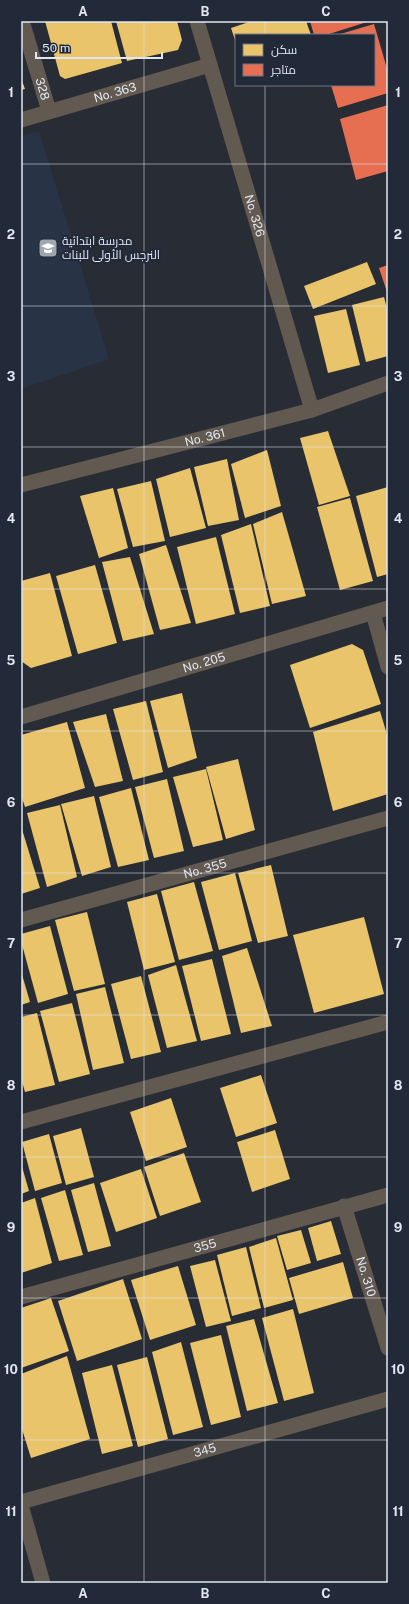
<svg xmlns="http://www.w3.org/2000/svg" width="409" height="1604" font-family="'Public Sans',Cairo,sans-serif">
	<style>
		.built { fill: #293346 }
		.homes { fill: #e9c46a }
		.shops { fill: #e76f51 }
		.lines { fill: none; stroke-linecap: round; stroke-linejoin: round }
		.minor { stroke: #625951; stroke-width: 15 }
		.grid { fill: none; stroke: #e1e7f1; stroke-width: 1; stroke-opacity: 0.55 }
		.labels { text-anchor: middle; stroke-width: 4; stroke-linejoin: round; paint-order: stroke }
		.street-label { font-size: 12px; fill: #e1e7f1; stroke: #222a3a }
		.poi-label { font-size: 12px; fill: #e1e7f1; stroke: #222a3a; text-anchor: start }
		.neatline { fill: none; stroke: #e1e7f1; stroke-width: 1.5 }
		.grid-label { font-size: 13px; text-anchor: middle; font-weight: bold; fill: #e1e7f1 }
	</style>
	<rect width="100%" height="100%" fill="#282c34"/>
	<path class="built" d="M39,131l70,228 -88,30v-253z"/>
	<g class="homes">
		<path d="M45,21h66l11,42 -57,16 -5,-3z"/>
		<path d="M116,21h61l5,19 -4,10 -51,11z"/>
		<path d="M252,21h54l5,14h-75v8l-5,-15z"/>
		<path d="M21,78l4,11 -4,1z"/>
		<path d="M367,262l9,22 -63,25 -9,-23z"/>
		<path d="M384,297l4,15v44l-22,6 -14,-57z"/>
		<path d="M346,309l14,56 -32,8 -14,-57z"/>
		<path d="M328,431l22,65 -31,9 -19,-67z"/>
		<path d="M267,450l14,56 -36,12 -14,-54z"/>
		<path d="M227,459l12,61 -31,6 -14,-59z"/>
		<path d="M190,468l16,60 -36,9 -14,-58z"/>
		<path d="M151,481l14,60 -32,6 -16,-58z"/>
		<path d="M388,487v87l-11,3 -21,-81z"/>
		<path d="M113,488l15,60 -29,10 -19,-62z"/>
		<path d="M350,498l23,83 -33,9 -23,-83z"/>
		<path d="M282,512l24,84 -34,8 -19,-80z"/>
		<path d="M251,524l19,82 -30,7 -19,-78z"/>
		<path d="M216,537l19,77 -39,10 -19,-77z"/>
		<path d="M166,545l25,78 -31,7 -21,-76z"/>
		<path d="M130,557l24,77 -31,7 -21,-79z"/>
		<path d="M95,565l22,78 -39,11 -22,-78z"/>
		<path d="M50,573l22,83 -41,12 -10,-7v-80z"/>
		<path d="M352,644l11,6 18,54 -71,24 -20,-63z"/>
		<path d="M182,693l15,65 -29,10 -18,-67z"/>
		<path d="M146,701l17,71 -30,8 -20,-71z"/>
		<path d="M380,711l8,27v56l-55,17 -20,-79z"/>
		<path d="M106,714l17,67 -28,6 -22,-65z"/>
		<path d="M67,722l18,66 -60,19 -4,-12v-60z"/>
		<path d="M238,759l17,71 -29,9 -20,-72z"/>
		<path d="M206,769l17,71 -30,7 -20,-70z"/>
		<path d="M167,779l17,72 -30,7 -19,-71z"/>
		<path d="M131,788l18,72 -31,7 -19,-70z"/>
		<path d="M94,796l17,71 -29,9 -21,-72z"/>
		<path d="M60,805l17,72 -30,10 -20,-74z"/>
		<path d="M21,826l19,62 -19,6z"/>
		<path d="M271,865l17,71 -30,7 -20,-70z"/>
		<path d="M235,873l17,68 -33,9 -18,-68z"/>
		<path d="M194,882l19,69 -34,9 -18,-69z"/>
		<path d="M157,894l18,68 -31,8 -17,-68z"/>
		<path d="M87,912l18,72 -31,7 -19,-71z"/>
		<path d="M364,917l20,77 -70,19 -21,-78z"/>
		<path d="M50,926l18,68 -30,9 -17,-62v-7z"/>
		<path d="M247,948l25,78 -31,7 -19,-77z"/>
		<path d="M212,959l19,75 -30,7 -19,-75z"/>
		<path d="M176,965l21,76 -30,7 -19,-73z"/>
		<path d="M21,971l9,31 -9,3z"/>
		<path d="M141,976l20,76 -30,7 -20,-75z"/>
		<path d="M105,987l19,76 -31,7 -17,-76z"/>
		<path d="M72,1003l18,71 -31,8 -19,-71z"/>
		<path d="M37,1013l18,72 -30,7 -4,-14v-61z"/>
		<path d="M261,1075l16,48 -41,14 -16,-49z"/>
		<path d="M171,1098l16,49 -41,14 -16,-49z"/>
		<path d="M81,1128l13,49 -28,8 -13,-49z"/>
		<path d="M275,1130l15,49 -38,13 -15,-50z"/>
		<path d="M49,1134l13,49 -27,8 -13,-49z"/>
		<path d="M184,1153l17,49 -41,14 -16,-49z"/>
		<path d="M21,1163l8,28 -8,3z"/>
		<path d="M141,1169l16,49 -41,14 -16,-49z"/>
		<path d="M94,1183l17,63 -23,6 -17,-62z"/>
		<path d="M65,1190l18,65 -24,6 -18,-63z"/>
		<path d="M35,1198l17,65 -31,10v-70z"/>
		<path d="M331,1221l10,33 -24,7 -9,-33z"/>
		<path d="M301,1230l10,33 -24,7 -10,-34z"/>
		<path d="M276,1238l17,62 -29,8 -15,-61z"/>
		<path d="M246,1247l15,61 -29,8 -15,-61z"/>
		<path d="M215,1260l16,61 -25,6 -16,-61z"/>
		<path d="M343,1262l10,36 -54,16 -10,-36z"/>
		<path d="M178,1266l18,59 -46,15 -19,-60z"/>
		<path d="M123,1279l19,60 -65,22 -19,-60z"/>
		<path d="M51,1298l18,53 -48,17v-60z"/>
		<path d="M293,1309l21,84 -30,8 -22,-83z"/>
		<path d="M254,1319l24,84 -31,8 -21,-85z"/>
		<path d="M221,1335l20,82 -30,8 -21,-82z"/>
		<path d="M181,1342l22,85 -30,8 -21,-83z"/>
		<path d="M67,1356l23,83 -59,19 -10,-32v-52z"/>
		<path d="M147,1357l21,82 -30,8 -21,-82z"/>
		<path d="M112,1365l21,81 -31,8 -20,-81z"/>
	</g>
	<g class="shops">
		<path d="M310,21h60l-44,14h-12z"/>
		<path d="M374,24l14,48v21l-50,15 -7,-23h43v-50h-37z"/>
		<path d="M388,105v66l-32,9 -16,-61z"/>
		<path d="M388,265v30l-9,-27z"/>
	</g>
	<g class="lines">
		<g class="minor">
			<path id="s1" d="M22,21l27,90"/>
			<path id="s2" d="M197,21l115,389"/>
			<path id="s3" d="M21,120l189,-55"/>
			<path id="s4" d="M21,485l291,-75 76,-27"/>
			<path d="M373,613l15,54"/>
			<path id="s5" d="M21,717l367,-109"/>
			<path id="s6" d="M21,920l367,-102"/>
			<path d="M21,1122l367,-100"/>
			<path id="s7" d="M344,1206l44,142"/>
			<path id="s8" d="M21,1297l367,-102"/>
			<path id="s9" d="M21,1502l367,-103"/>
			<path d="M21,1505l22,78"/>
		</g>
	</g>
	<path class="grid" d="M144,21v1562M265,21v14M265,85v1498M21,164h367M21,306h367M21,447h367M21,589h367M21,731h367M21,873h367M21,1015h367M21,1157h367M21,1298h367M21,1440h367"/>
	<defs>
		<symbol id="school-square" viewBox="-11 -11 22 22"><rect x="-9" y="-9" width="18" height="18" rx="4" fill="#a0a6af" stroke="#222a3a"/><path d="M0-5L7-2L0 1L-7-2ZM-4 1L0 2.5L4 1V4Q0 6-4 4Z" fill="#fff"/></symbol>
	</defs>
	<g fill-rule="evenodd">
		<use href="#school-square" x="37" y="237" width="22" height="22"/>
	</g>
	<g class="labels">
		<g class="street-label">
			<text dy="4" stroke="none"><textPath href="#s1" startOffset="71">328</textPath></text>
			<text dy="4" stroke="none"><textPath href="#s3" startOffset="98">No. 363</textPath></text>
			<text dy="4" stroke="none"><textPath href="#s2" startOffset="203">No. 326</textPath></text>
			<text dy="4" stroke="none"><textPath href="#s4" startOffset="190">No. 361</textPath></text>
			<text dy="4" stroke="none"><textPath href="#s5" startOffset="191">No. 205</textPath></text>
			<text dy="4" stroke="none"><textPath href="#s6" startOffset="191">No. 355</textPath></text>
			<text dy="4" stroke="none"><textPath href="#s8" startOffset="191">355</textPath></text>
			<text dy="4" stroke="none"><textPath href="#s7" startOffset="74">No. 310</textPath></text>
			<text dy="4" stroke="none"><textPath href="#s9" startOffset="191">345</textPath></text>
		</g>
		<g class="poi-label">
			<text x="62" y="245">مدرسة ابتدائية<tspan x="62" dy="14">النرجس الأولى للبنات</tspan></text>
		</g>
	</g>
	<rect width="409" height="1604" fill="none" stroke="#222a3a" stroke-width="44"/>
	<rect x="235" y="34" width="140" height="52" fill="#222a3a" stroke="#6e7683"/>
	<rect x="243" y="44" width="20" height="12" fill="#e9c46a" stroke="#6e7683"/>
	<text x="271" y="54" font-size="12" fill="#e1e7f1">سكن</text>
	<rect x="243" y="64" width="20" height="12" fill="#e76f51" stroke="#6e7683"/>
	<text x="271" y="74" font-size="12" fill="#e1e7f1">متاجر</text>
	<path d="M36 52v6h126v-6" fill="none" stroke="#e1e7f1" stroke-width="2"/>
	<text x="42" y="52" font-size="12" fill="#e1e7f1" stroke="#222a3a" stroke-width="3" paint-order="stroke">50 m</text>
	<rect x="22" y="22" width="365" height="1560" class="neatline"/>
	<g class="grid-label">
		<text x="83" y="16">A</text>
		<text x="205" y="16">B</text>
		<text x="326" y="16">C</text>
		<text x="11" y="97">1</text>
		<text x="398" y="97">1</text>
		<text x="11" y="239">2</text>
		<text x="398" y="239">2</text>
		<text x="11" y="381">3</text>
		<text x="398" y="381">3</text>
		<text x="11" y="523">4</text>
		<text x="398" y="523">4</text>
		<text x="11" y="665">5</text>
		<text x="398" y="665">5</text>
		<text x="11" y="807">6</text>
		<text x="398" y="807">6</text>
		<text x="11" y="948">7</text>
		<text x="398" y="948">7</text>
		<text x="11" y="1090">8</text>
		<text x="398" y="1090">8</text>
		<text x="11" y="1232">9</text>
		<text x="398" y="1232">9</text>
		<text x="11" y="1374">10</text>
		<text x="398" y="1374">10</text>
		<text x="11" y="1516">11</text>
		<text x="398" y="1516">11</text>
		<text x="83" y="1598">A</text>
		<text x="205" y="1598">B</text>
		<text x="326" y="1598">C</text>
	</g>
</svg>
